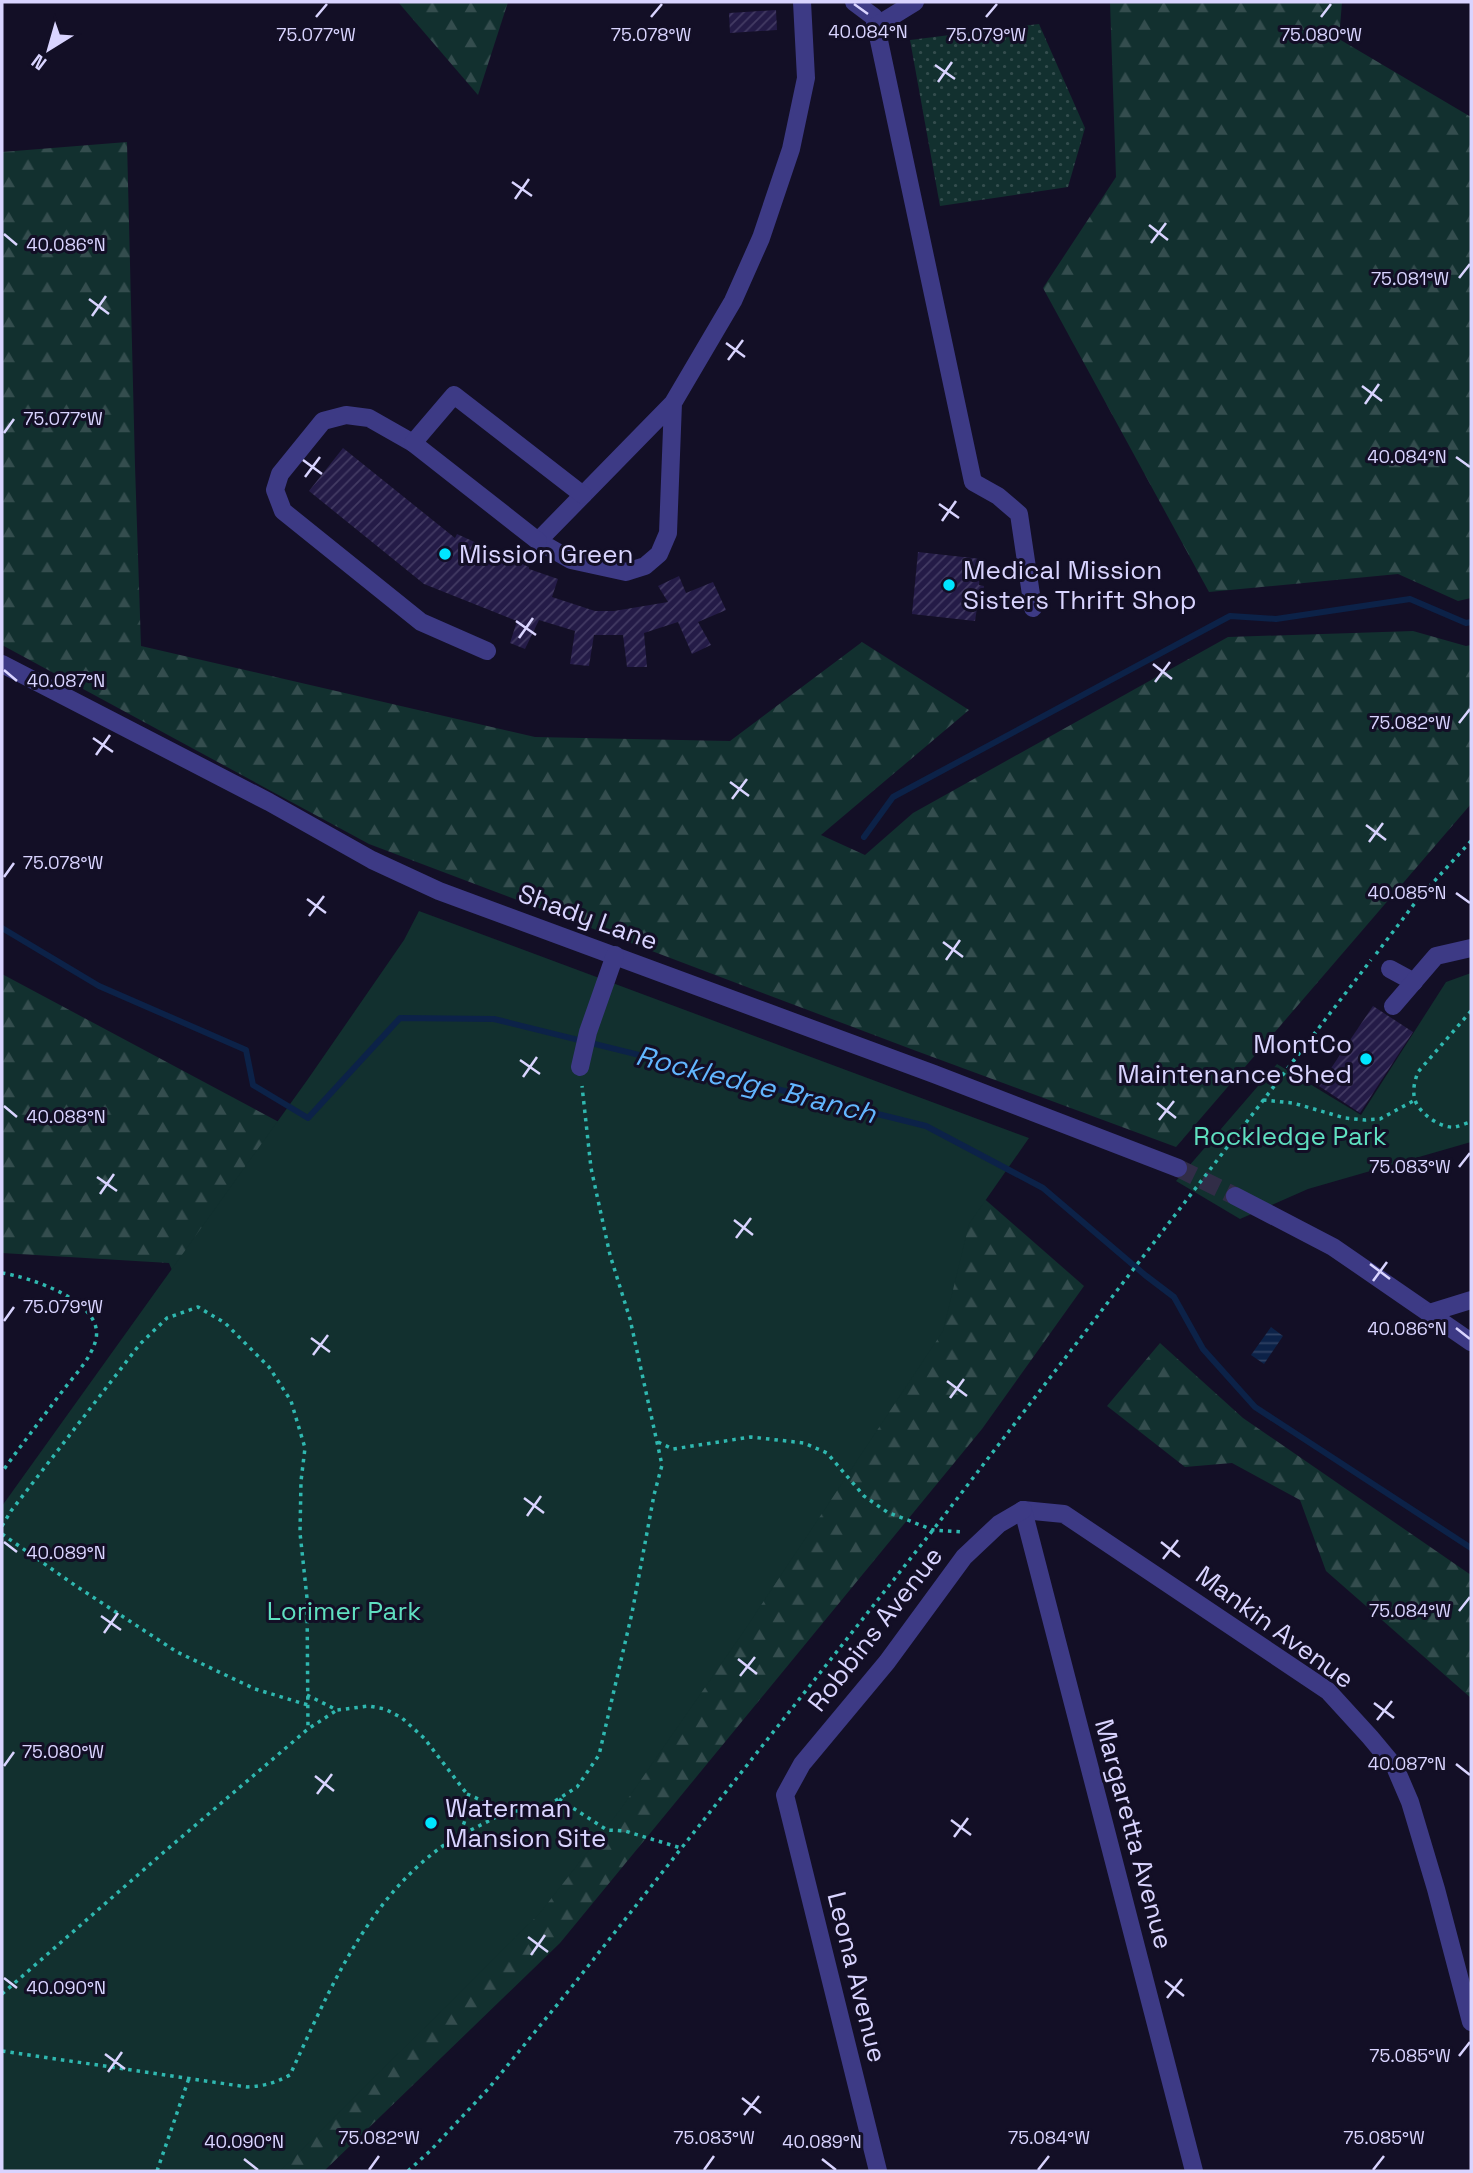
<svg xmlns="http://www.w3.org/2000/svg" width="1473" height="2173" font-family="'Space Grotesk',sans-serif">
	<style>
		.forest { fill: url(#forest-firs) }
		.park { fill: #12302f }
		.garden { fill: url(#garden-dots) }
		.water { fill: url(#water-rules) }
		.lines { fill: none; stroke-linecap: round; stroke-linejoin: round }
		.stream { stroke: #0c2248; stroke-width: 6 }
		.building { fill: url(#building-hatch) }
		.minor-tunnel { stroke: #312d47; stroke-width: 18; stroke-dasharray: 18 9; stroke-linecap: butt }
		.path { stroke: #2fb8b0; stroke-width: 3.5; stroke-dasharray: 3.5 5; stroke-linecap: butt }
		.minor { stroke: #3d3a85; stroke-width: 18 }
		.ticks { fill: none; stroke: #d9d4ff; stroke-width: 2.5 }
		.poi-dot { fill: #00e5ff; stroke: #130f26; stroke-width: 2.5 }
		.labels { text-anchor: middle; stroke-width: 6; stroke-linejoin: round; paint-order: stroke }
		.poi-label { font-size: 26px; fill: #d9d4ff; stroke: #130f26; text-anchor: start }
		.street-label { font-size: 26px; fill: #d9d4ff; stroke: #130f26 }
		.park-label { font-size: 26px; fill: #5fe0c0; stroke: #130f26 }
		.water-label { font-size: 28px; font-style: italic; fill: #62b6ff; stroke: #130f26 }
		.ticks-label { font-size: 18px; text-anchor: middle; fill: #d9d4ff; stroke: #130f26; stroke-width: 6; stroke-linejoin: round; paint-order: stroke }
	</style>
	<defs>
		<pattern id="forest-firs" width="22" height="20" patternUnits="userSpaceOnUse" patternTransform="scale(1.75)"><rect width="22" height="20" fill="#12302f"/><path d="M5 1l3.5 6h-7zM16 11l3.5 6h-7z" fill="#344d4e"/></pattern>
		<pattern id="garden-dots" width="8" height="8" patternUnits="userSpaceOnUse" patternTransform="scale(1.75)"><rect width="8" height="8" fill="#12302f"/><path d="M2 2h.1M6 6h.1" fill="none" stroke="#344d4e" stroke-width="1.8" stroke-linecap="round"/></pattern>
		<pattern id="water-rules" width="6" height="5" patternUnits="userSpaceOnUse" patternTransform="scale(1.75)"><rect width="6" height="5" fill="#0c2248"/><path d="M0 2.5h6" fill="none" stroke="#2f4163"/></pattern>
		<pattern id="building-hatch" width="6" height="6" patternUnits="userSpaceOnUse" patternTransform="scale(1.75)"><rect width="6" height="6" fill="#241b47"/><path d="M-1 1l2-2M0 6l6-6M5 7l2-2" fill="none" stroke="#433b63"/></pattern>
	</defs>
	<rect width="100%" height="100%" fill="#130f26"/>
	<g class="forest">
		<path d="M398,2h110l-30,93z"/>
		<path d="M1110,2h232l-3,37 132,78v481l-13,3 -60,-27 -189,18 -166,-304 73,-111z"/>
		<path d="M127,142l8,324 6,180 394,91 195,4 132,-99 107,68 -148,125 44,20 48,-42 315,-176 185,-6 53,15 5,-1v159l-295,343 -265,-98 -542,-205 -367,-199v-493z"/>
		<path d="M2,974l318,170 620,16 144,126 -102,143 -422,514 -236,228h-322l266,-670 -99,-238 -167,-10z"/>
		<path d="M1160,1343l83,75 228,157v123l-145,-127 -26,-71 -68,-37 -47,4 -78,-61z"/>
	</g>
	<g class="park">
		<path d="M419,911l610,227 -60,86 -26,107 -201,303 -122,176 -80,103 -260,258h-278v-665l306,-427 96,-139z"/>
		<path d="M1471,973v169l-163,47 -68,30 -64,-38 101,-117 84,51 85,-133z"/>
	</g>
	<path class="garden" d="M1039,24l46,104 -17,59 -128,19 -30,-166z"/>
	<path class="water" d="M1271,1327l12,9 -19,28 -13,-9z"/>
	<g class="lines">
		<g class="stream">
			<path d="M864,837l29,-40 337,-181 46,3 134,-20 56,24 5,-1"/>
			<path d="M2,928l97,58 147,64 7,35 55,33 92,-100 94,1 432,107 117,62 102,87 29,22 29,52 52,58 216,141"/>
		</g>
	</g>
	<g class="building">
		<path d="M776,10l1,20 -47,3 -1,-20z"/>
		<path d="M343,448l112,90 2,-4 72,33v2l29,10 -6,18 43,14h19l54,-9 -10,-16 21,-10 7,17 27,-11 13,28 -28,12 13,23 -19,9 -14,-32 -34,11 3,34h-20l-4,-32h-29l-5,31 -19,-2 5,-33 -36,-11 -14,29 -15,-6 7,-22 -93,-37 -115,-93z"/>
		<path d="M918,552l63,7 -2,26 5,1 -3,23 -4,-1 -2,13 -63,-7z"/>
		<path d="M1373,1006l40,26 -53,81 -41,-27z"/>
	</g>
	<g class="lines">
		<path class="minor-tunnel" d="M1178,1168l57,28"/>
		<g class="path">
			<path d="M1376,954l42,-55 53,-58"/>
			<path d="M1471,1011l-53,61c-3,8 -6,18 -3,28 4,13 26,29 40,27 5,-1 11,-4 16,-5"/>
			<path d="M1263,1100l30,3 52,15 20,2 15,-1 35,-19"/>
			<path d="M2,1273c27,4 102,28 94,66 -4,18 -21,36 -32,50 -21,28 -42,55 -62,83"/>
			<path d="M658,1442l15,7 78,-12 53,6 23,10 37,43 23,16 46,18 29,2"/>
			<path d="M2,1526l9,-15 129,-167 27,-26 31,-11 27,16 44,44 22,34 14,47 -4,33 -1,52 7,65 1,131"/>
			<path d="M2,1534l74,52 101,66 78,37 53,16"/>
			<path d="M307,1695l30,15 32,-4 16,3 17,9 22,20 43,56 1,18 -8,22"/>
			<path d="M467,1794l39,17h19l27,-8 25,-16 22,-32 33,-142 22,-118 8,-30 -32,-146 -20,-64 -19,-87 -9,-82"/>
			<path d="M559,1799l48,31 18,1 56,17"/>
			<path d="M2,1994l162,-142 144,-123 29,-19"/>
			<path d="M2,2051l245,36c17,-1 28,-4 43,-12 37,-80 74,-169 146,-224 21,-17 47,-25 70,-40"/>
			<path d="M157,2171l32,-93"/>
			<path d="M408,2171l22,-20 59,-63 81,-99 363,-459 438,-570"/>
		</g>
		<g class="minor">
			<path d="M854,2l20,15 99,465 25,14 21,18 14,94"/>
			<path d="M876,26l39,-24"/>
			<path d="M673,403l-5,130 -9,21 -14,12 -19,6 -55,-12 -33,-19 135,-138 60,-102 28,-63 30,-89 15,-71 -4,-76"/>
			<path d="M413,443l-44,-25 -23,-3 -23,6 -43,53 -5,16 8,21 138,111 66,29"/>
			<path d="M538,541l-125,-98 41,-48 129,100"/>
			<path d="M2,664l267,138 103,58 67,31 495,183 244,94"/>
			<path d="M1390,969l24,13"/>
			<path d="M1393,1006l43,-50 35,-8"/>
			<path d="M580,1067l8,-35 27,-77"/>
			<path d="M1235,1196l98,51 138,95"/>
			<path d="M1429,1313l42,-13"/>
			<path d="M1023,1510l41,4 264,177 42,46 25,30 15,35 26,87 35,133"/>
			<path d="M1023,1510l171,661"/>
			<path d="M878,2171l-93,-376 17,-31 85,-102 77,-105 35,-33 24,-14"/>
		</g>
	</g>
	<path class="ticks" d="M854,4l14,10M316,17l11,-13M651,17l11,-13M986,17l11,-13M1321,17l10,-13M935,65l20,14M938,82l14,-20M512,182l20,14M515,199l14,-20M1149,225l19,15M4,234l13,11M1151,243l15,-20M1459,278l11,-14M89,299l20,15M92,316l14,-20M726,343l19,14M728,360l15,-20M1362,386l20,15M1365,404l14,-20M4,433l10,-14M1456,457l14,10M303,460l19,14M305,477l15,-20M939,504l20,14M942,521l14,-20M516,621l20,14M519,638l14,-20M1153,664l19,15M4,670l13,11M1155,682l15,-20M1459,723l11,-14M93,738l20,14M96,755l14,-20M730,782l19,14M732,799l15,-20M1366,825l20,15M1369,842l14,-19M4,877l10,-14M1456,893l14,10M307,899l19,14M309,916l15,-20M943,942l20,15M946,960l14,-20M520,1060l20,14M523,1077l14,-20M1157,1103l19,15M4,1106l13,11M1159,1120l15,-19M1459,1167l11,-14M97,1177l20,14M100,1194l14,-20M734,1220l19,15M736,1238l15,-20M1370,1264l20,15M1373,1281l14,-19M4,1321l10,-14M1456,1328l14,11M311,1338l19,14M313,1355l15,-20M947,1381l20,15M950,1398l14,-19M524,1498l20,15M527,1516l14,-20M4,1542l13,10M1161,1542l19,15M1163,1559l15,-19M1459,1611l11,-14M101,1616l20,14M104,1633l14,-20M738,1659l19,15M740,1676l15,-19M1374,1703l20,15M1377,1720l15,-19M1456,1764l14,11M4,1766l10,-14M315,1776l19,15M317,1794l15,-20M951,1820l20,15M954,1837l14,-19M528,1937l20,15M531,1955l14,-20M4,1978l13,10M1165,1981l19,15M1167,1998l15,-19M105,2054l20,15M1459,2056l11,-14M108,2072l14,-20M742,2098l19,15M744,2115l15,-19M244,2159l14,11M822,2159l14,11M369,2170l10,-14M704,2170l10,-14M1038,2170l11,-14M1373,2170l11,-14"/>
	<g class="poi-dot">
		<circle cx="445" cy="554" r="7"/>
		<circle cx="949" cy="585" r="7"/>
		<circle cx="1366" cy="1059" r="7"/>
		<circle cx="431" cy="1823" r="7"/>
	</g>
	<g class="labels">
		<g class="poi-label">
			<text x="459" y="563">Mission Green</text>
			<text x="963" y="579">Medical Mission<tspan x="963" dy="30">Sisters Thrift Shop</tspan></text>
			<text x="1352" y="1053" text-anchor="end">MontCo<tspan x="1352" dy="30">Maintenance Shed</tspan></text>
			<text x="445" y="1817">Waterman<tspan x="445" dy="30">Mansion Site</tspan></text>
		</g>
		<g class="street-label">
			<text transform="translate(588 917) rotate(20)" y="9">Shady Lane</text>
			<text transform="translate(1275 1627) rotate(36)" y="9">Mankin Avenue</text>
			<text transform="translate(875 1629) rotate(-52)" y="9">Robbins Avenue</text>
			<text transform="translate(1134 1834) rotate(75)" y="9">Margaretta Avenue</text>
			<text transform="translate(857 1977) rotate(76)" y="9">Leona Avenue</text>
		</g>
		<g class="park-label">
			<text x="1290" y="1145">Rockledge Park</text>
			<text x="344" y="1620">Lorimer Park</text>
		</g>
		<g class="water-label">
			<text transform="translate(756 1084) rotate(14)" y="10">Rockledge Branch</text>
		</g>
	</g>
	<g class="ticks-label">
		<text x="868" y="38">40.084°N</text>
		<text x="316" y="41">75.077°W</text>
		<text x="651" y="41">75.078°W</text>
		<text x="986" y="41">75.079°W</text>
		<text x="1321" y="41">75.080°W</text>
		<text x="66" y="251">40.086°N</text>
		<text x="1410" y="285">75.081°W</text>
		<text x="63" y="425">75.077°W</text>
		<text x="1407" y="463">40.084°N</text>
		<text x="66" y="687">40.087°N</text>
		<text x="1410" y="729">75.082°W</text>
		<text x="63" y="869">75.078°W</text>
		<text x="1407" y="899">40.085°N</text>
		<text x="66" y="1123">40.088°N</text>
		<text x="1410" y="1173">75.083°W</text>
		<text x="63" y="1313">75.079°W</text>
		<text x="1407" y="1335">40.086°N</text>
		<text x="66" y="1559">40.089°N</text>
		<text x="1410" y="1617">75.084°W</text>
		<text x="63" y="1758">75.080°W</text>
		<text x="1407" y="1770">40.087°N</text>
		<text x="66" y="1994">40.090°N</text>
		<text x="1410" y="2062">75.085°W</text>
		<text x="379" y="2144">75.082°W</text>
		<text x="714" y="2144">75.083°W</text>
		<text x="1049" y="2144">75.084°W</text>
		<text x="1384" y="2144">75.085°W</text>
		<text x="244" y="2148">40.090°N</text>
		<text x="822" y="2148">40.089°N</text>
	</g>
	<rect width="1473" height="2173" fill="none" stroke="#d9d4ff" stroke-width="7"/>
	<g transform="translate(49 49) rotate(217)" stroke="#130f26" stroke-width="5" paint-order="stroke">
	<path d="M0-5L12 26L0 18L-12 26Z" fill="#d9d4ff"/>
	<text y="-10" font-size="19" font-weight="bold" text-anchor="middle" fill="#d9d4ff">N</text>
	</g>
</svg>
